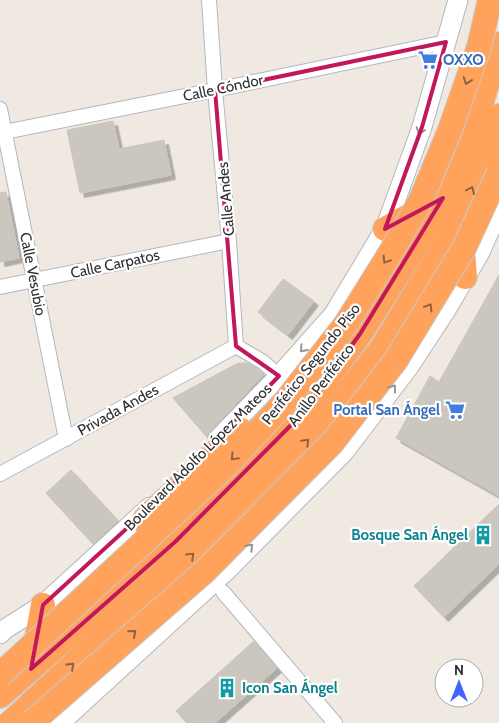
<svg xmlns="http://www.w3.org/2000/svg" width="499" height="723" font-family="Cabin,sans-serif">
	<style>
		.building { fill: #cbc7bf; stroke: #cbc5ba; filter: url(#shadow) }
		.lines { fill: none; stroke-linecap: round; stroke-linejoin: round }
		.minor-casing { stroke: #b4b7c1; stroke-width: 16 }
		.secondary-casing { stroke: #b4b7c1; stroke-width: 21 }
		.motorway-casing { stroke: #c9c9c9; stroke-width: 26 }
		.minor { stroke: #fff; stroke-width: 14 }
		.secondary { stroke: #fff; stroke-width: 19 }
		.motorway { stroke: #ffa35c; stroke-width: 24 }
		.motorway-bridge-casing { stroke: #c9c9c9; stroke-width: 26; stroke-linecap: butt }
		.motorway-bridge { stroke: #ffa35c; stroke-width: 24 }
		.oneway { stroke: #8c6343 }
		.oneway2 { stroke: #969696 }
		.marked { fill: none; stroke: #c2185b; stroke-width: 4; stroke-linejoin: round }
		.labels { text-anchor: middle; stroke-width: 4.5; stroke-linejoin: round; paint-order: stroke }
		.shop-label { font-size: 15px; font-weight: bold; fill: #366cbe; stroke: #fff; text-anchor: start }
		.street-label { font-size: 15px; fill: #2e2e2e; stroke: #fff }
		.culture-label { font-size: 15px; font-weight: bold; fill: #0d838f; stroke: #fff; text-anchor: end }
	</style>
	<defs>
		<filter id="shadow"><feDropShadow dx="4.5" dy="4.5" stdDeviation="0" flood-color="#0004"/></filter>
	</defs>
	<rect width="100%" height="100%" fill="#efe9e1"/>
	<g class="building">
		<path d="M113,121l6,28 45,-9 7,35 -91,18 -13,-63z"/>
		<path d="M6,192l13,66 -19,4v-69z"/>
		<path d="M499,275v221l-103,-58 34,-62 9,6z"/>
		<path d="M283,279l31,22 -26,34 -30,-23z"/>
		<path d="M238,363h9l11,6 6,5 -58,62 -33,-38z"/>
		<path d="M71,470l47,51 -25,23 -47,-51z"/>
		<path d="M499,504v60l-55,53 -30,-31z"/>
		<path d="M254,641l23,27 -62,55h-28l-11,-12z"/>
	</g>
	<g class="lines">
		<defs>
			<g id="minor">
				<path d="M209,0l6,90 14,151 7,105"/>
				<path d="M0,109l66,330"/>
				<path d="M0,133l215,-43 231,-48"/>
				<path d="M0,287l229,-46"/>
				<path d="M236,346l27,16 16,14"/>
				<path d="M0,474l236,-128"/>
				<path d="M223,592l112,131"/>
			</g>
			<g id="secondary">
				<path d="M219,438l60,-62 55,-62 51,-85 37,-102 36,-127"/>
				<path d="M0,634l5,-5 38,-24 107,-98"/>
				<path d="M60,723l165,-151 119,-120 64,-84 38,-58 33,-56 20,-44"/>
			</g>
			<g id="motorway">
				<path d="M385,229l36,-20"/>
				<path d="M462,239l3,38"/>
				<path d="M34,654l9,-49"/>
				<path d="M0,696l175,-154 126,-127 59,-81 71,-112 38,-78 30,-100"/>
				<path d="M10,723l179,-166 128,-126 65,-83 67,-110 39,-83 11,-39"/>
			</g>
		</defs>
		<use href="#minor" class="minor-casing"/>
		<use href="#secondary" class="secondary-casing"/>
		<use href="#motorway" class="motorway-casing"/>
		<use href="#minor" class="minor"/>
		<use href="#secondary" class="secondary"/>
		<use href="#motorway" class="motorway"/>
		<defs>
			<g id="motorway-bridge">
				<path d="M143,521l90,-85 8,-6"/>
				<path d="M0,675l226,-209 59,-64 61,-78 43,-69 31,-53 30,-72 29,-83 11,-47"/>
				<path d="M31,723l173,-151 128,-129 64,-83 68,-112 35,-76"/>
			</g>
		</defs>
		<use href="#motorway-bridge" class="motorway-bridge-casing"/>
		<use href="#motorway-bridge" class="motorway-bridge"/>
	</g>
	<defs><path id="oneway-chevron" d="M-2-3.5L2.5 0L-2 3.5" fill="none" stroke-width="1.6" stroke-linecap="round" stroke-linejoin="round" transform="scale(1.25)"/></defs>
	<g class="oneway">
		<use href="#oneway-chevron" transform="translate(467 81) rotate(109)"/>
		<use href="#oneway-chevron" transform="translate(471 190) rotate(-65)"/>
		<use href="#oneway-chevron" transform="translate(386 260) rotate(122)"/>
		<use href="#oneway-chevron" transform="translate(429 307) rotate(-59)"/>
		<use href="#oneway-chevron" transform="translate(306 442) rotate(-45)"/>
		<use href="#oneway-chevron" transform="translate(234 457) rotate(133)"/>
		<use href="#oneway-chevron" transform="translate(191 556) rotate(-44)"/>
		<use href="#oneway-chevron" transform="translate(133 633) rotate(-41)"/>
		<use href="#oneway-chevron" transform="translate(71 666) rotate(-43)"/>
	</g>
	<g class="oneway2">
		<use href="#oneway-chevron" transform="translate(420 131) rotate(109)"/>
		<use href="#oneway-chevron" transform="translate(303 349) rotate(132)"/>
		<use href="#oneway-chevron" transform="translate(393 388) rotate(-53)"/>
		<use href="#oneway-chevron" transform="translate(250 547) rotate(-45)"/>
	</g>
	<path class="marked" d="M446,42l-24,85 -37,102 58,-31 -83,136 -59,81 -126,127 -144,127 12,-64 117,-107 119,-122 -43,-30 -21,-256z"/>
	<defs>
		<symbol id="supermarket-bare" viewBox="-9 -9 18 18"><path d="M-6-5.5h2.5l.6 2H6L4.5 2H-2.5L-4.4-4H-6ZM-1.5 3.2a1.3 1.3 0 1 0 .1 0ZM3 3.2a1.3 1.3 0 1 0 .1 0Z" fill="#3f7fe0" stroke="#fff" stroke-width="2.5" paint-order="stroke"/></symbol>
		<symbol id="building-bare" viewBox="-9 -9 18 18"><path d="M-4-6H4V6H1V3H-1V6H-4ZM-2.5-4.3h1.7v1.8h-1.7ZM.8-4.3h1.7v1.8H.8ZM-2.5-1h1.7V.8h-1.7ZM.8-1h1.7V.8H.8Z" fill="#0f9aa8" stroke="#fff" stroke-width="2.5" paint-order="stroke"/></symbol>
	</defs>
	<g fill-rule="evenodd">
		<use href="#supermarket-bare" x="414" y="46" width="28" height="28"/>
		<use href="#supermarket-bare" x="441" y="396" width="28" height="28"/>
		<use href="#building-bare" x="469" y="521" width="28" height="28"/>
		<use href="#building-bare" x="213" y="674" width="28" height="28"/>
	</g>
	<g class="labels">
		<g class="shop-label">
			<text x="443" y="65">OXXO</text>
			<text x="440" y="415" text-anchor="end">Portal San Ángel</text>
		</g>
		<g class="street-label">
			<text transform="translate(223 88) rotate(-12)" y="5">Calle Cóndor</text>
			<text transform="translate(226 199) rotate(-95)" y="5">Calle Andes</text>
			<text transform="translate(115 264) rotate(-12)" y="5">Calle Carpatos</text>
			<text transform="translate(33 274) rotate(79)" y="5">Calle Vesubio</text>
			<text transform="translate(311 364) rotate(-52)" y="5">Periférico Segundo Piso</text>
			<text transform="translate(321 385) rotate(-53)" y="5">Anillo Periférico</text>
			<text transform="translate(118 410) rotate(-29)" y="5">Privada Andes</text>
			<text transform="translate(198 457) rotate(-45)" y="5">Boulevard Adolfo López Mateos</text>
		</g>
		<g class="culture-label">
			<text x="468" y="540">Bosque San Ángel</text>
			<text x="242" y="693" text-anchor="start">Icon San Ángel</text>
		</g>
	</g>
	<g transform="translate(459 683)"><circle r="24" fill="#ffffff" stroke="#ababab"/>
	<path d="M0-4L9 19L0 12L-9 19Z" fill="#4264fb"/>
	<text y="-8" font-size="14" font-weight="bold" text-anchor="middle" fill="#2e2e2e">N</text>
	</g>
</svg>
